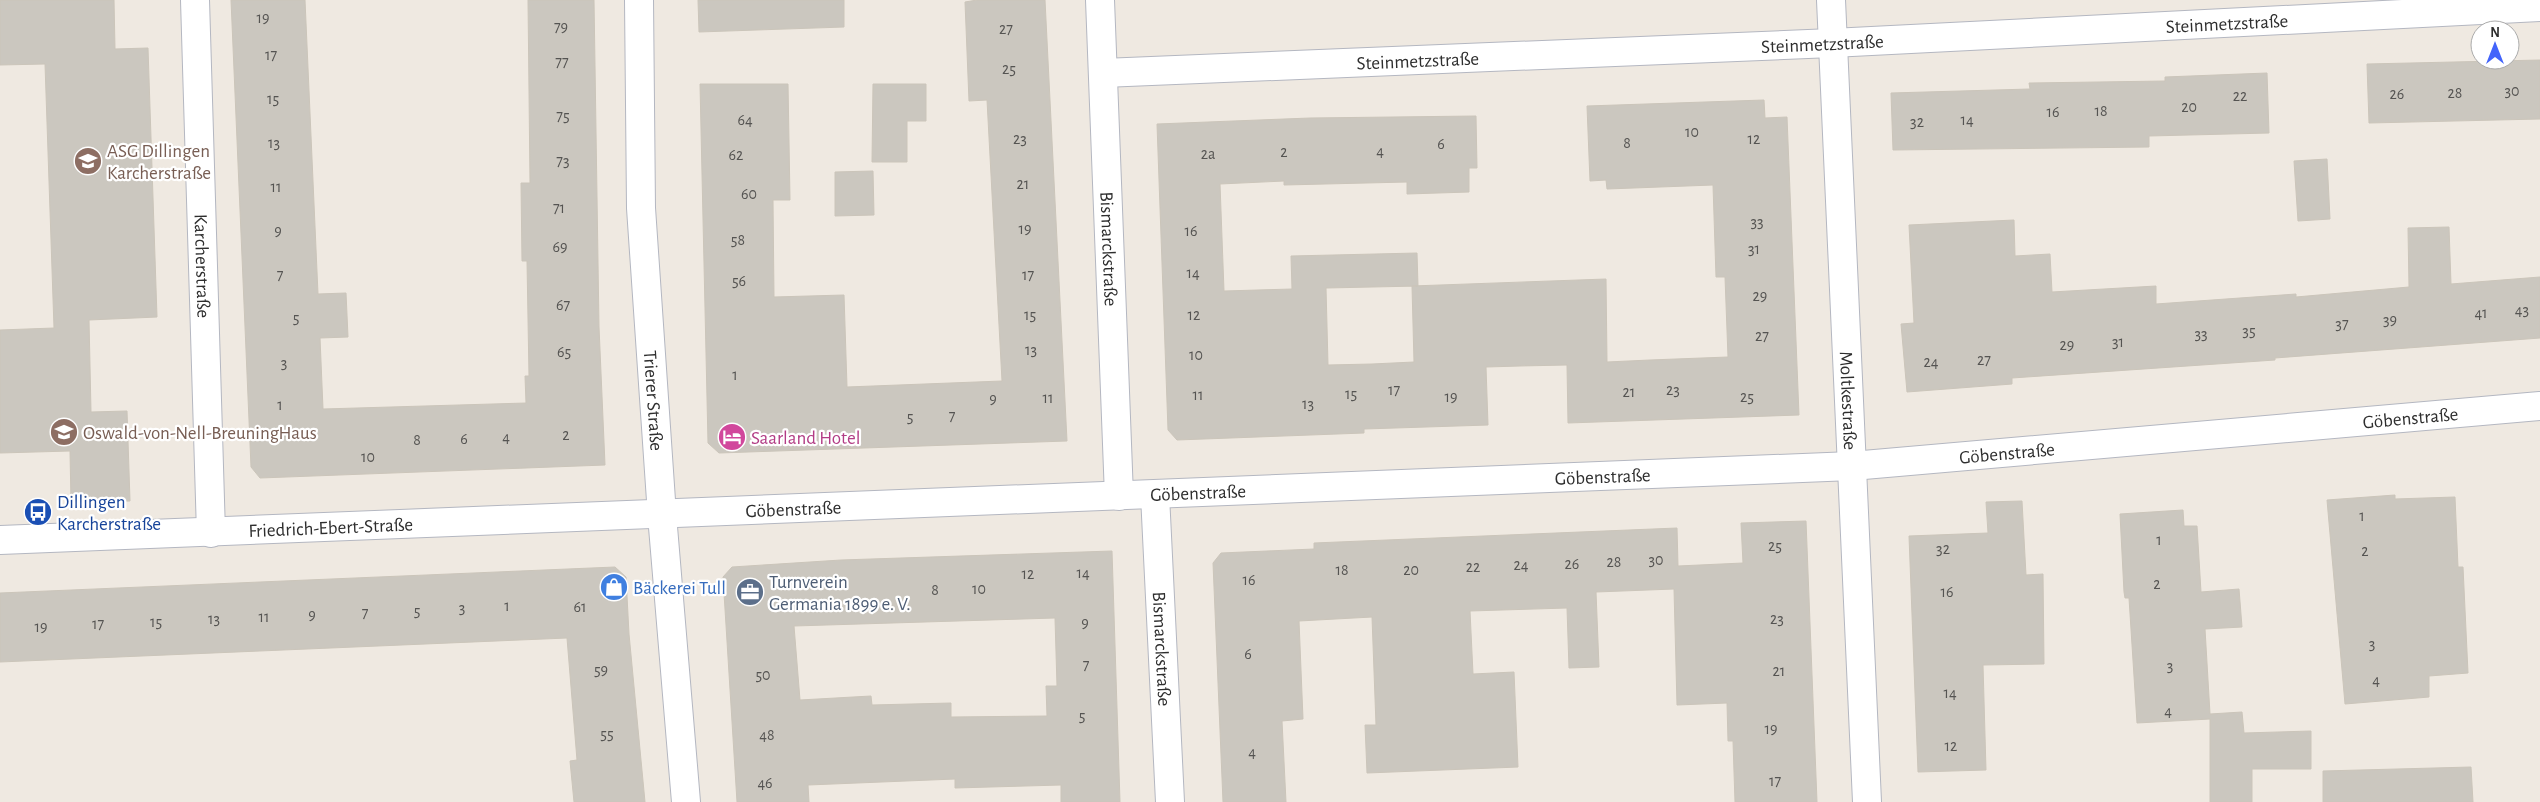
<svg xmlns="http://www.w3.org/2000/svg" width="2540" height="802" font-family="'Alegreya Sans',sans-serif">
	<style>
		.building { fill: #cbc7bf; stroke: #cbc5ba; fill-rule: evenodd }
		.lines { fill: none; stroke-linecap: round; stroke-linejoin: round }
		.minor-casing { stroke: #b4b7c1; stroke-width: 30 }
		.minor { stroke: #fff; stroke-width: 28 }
		.labels { text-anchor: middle; stroke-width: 4.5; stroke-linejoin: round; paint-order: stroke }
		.number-label { font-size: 16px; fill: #555452 }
		.street-label { font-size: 19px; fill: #2e2e2e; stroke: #fff }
		.education-label { font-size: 19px; fill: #785e54; stroke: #fff; text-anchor: start }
		.hotel-label { font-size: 19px; fill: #b23c85; stroke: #fff; text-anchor: start }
		.transit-label { font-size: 19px; fill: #164399; stroke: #fff; text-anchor: start }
		.service-label { font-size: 19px; fill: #4e5e75; stroke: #fff; text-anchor: start }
		.shop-label { font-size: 19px; fill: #366cbe; stroke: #fff; text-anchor: start }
	</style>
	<rect width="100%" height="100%" fill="#efe9e1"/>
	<g class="building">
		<path d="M0,0h114l1,49 33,-1 9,269 -68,3 2,92 36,-1 3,90 -59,1 -1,-51 -70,2v-123l54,-2 -9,-264 -45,1z"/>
		<path d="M231,0h74l13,294 28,-1 2,44 -28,1 3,71 203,-6 -1,-27h4l-2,-115h-5l-1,-78h9l-2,-183h66l5,327 6,138 -345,13 -9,-11z"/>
		<path d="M698,0h146v27l-145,5z"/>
		<path d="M977,0h68l22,441 -348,12 -11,-10 -8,-359h88l2,116h-17l1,97 70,-2 3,92 155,-6 -15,-281 -18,1 -4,-99z"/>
		<path d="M2540,60v59l-171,4 -2,-59z"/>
		<path d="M2267,73l2,60 -120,3v11l-256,3 -2,-57 139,-4 -1,-6 136,-2v-4z"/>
		<path d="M873,84h53v37h-19v41h-35z"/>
		<path d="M1764,100l1,18 22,-1 12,298 -231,8 -1,-58 -47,1 -34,1 2,58 -124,4v4l-187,7 -9,-10 -11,-306 153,-6 166,-2 1,52h-8v24l-62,2v-12l-123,3v-4l-64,3 4,107 68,-2 -1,-33 126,-3 1,33 -92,2 2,77 44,-1 42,-2 -2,-76 194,-7 1,83 43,-2 78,-3 -3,-80h-9l-3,-92 -106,4 -1,-9 -16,1 -3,-75z"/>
		<path d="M2327,159l3,60 -32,2 -4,-60z"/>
		<path d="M873,171l1,44 -39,1v-44z"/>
		<path d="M2014,220l1,36 35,-2 2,38 104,-6v18l140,-10v3l113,-10 -1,-59 41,-1 2,57 89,-7v61l-265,20v2l-263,18v6l-105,8 -6,-68 13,-1 -5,-98z"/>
		<path d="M2395,495v4l60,-2 3,70h5l5,106 -39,3v21l-84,7 -18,-204z"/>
		<path d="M2022,501l4,74 17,-1 1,90 -61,1 3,105 -68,2 -9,-236 79,-3 -2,-31z"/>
		<path d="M2183,510l1,16h13l4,66 38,-3 3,38 -37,2 5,85 32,-2 2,21 67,-2v38h-59v33h-42v-83l-73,4 -8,-125h-4l-1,-6 -4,-78z"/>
		<path d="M1806,521l11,281h-82l-2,-61h-5l-1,-38 -50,2 -3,-116 -78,3 3,75 -30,1 -2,-60 -97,3 3,63 41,-2 4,95 -151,6 -2,-48h11l-4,-108 -73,4 4,98 -21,2 4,81h-63l-10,-239 8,-10 93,-4v-6l363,-15 1,38 65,-3 -2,-40z"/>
		<path d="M1112,551l8,251h-59v-17l-106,3v-9l-147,6 1,17h-72l-14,-225 9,-10 109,-7zM1055,618l2,68h-11l1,30 -96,1v-14l-79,2 -1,-9 -71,4 -6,-74z"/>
		<path d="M615,567l11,10 3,57 16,168h-71l-4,-41 7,-1 -10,-122 -567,24v-69z"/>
		<path d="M2471,767l2,35h-150v-31z"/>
	</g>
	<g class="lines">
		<defs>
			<g id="minor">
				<path id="s1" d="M195,0l16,533"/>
				<path id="s2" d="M639,0l2,208 21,307 24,287"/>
				<path id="s3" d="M1100,0l19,496"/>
				<path id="s4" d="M1831,0l36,802"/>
				<path id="s5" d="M1103,73l729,-30 708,-36"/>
				<path id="s6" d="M1155,495l15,307"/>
				<path id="s7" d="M0,540l1852,-74 688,-60"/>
			</g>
		</defs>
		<use href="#minor" class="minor-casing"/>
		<use href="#minor" class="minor"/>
	</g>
	<defs>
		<symbol id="school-disc" viewBox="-11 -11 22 22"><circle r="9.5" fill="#8d6e63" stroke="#fff"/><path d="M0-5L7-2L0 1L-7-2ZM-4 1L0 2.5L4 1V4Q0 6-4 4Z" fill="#fff"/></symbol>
		<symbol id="university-disc" viewBox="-11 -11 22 22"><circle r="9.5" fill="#8d6e63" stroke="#fff"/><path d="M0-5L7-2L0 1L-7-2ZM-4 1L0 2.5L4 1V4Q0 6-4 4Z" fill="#fff"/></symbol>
		<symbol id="hotel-disc" viewBox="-11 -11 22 22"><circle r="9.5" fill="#d1479c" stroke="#fff"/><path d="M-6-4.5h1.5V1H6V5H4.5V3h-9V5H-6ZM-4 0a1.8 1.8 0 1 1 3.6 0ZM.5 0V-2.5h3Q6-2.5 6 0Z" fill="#fff"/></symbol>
		<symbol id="bus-disc" viewBox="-11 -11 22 22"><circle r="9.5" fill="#1a4fb4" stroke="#fff"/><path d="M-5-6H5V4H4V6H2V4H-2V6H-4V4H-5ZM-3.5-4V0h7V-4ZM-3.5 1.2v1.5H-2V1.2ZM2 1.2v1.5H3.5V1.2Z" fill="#fff"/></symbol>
		<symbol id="shop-disc" viewBox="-11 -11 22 22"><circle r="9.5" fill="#3f7fe0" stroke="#fff"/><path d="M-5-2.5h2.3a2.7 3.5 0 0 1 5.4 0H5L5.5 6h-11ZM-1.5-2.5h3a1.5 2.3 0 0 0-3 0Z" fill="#fff"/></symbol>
		<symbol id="office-disc" viewBox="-11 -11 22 22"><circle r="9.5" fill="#5c6f8a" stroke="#fff"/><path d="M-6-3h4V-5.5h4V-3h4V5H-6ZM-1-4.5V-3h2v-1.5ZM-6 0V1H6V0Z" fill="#fff"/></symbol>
	</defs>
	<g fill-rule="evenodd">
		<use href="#school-disc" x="72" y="145" width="32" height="32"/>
		<use href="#university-disc" x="48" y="416" width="32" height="32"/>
		<use href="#hotel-disc" x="716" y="421" width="32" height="32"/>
		<use href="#bus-disc" x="22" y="496" width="32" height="32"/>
		<use href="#shop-disc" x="598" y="571" width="32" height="32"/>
		<use href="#office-disc" x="734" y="576" width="32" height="32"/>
	</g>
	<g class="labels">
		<g class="number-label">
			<text x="263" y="23">19</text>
			<text x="561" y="32">79</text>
			<text x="1006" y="34">27</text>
			<text x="271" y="60">17</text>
			<text x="562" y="67">77</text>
			<text x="1009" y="74">25</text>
			<text x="2512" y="96">30</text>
			<text x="2455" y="98">28</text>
			<text x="2397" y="99">26</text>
			<text x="2240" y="101">22</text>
			<text x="273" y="104">15</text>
			<text x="2189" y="112">20</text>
			<text x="2101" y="116">18</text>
			<text x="2053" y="117">16</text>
			<text x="563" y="121">75</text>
			<text x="745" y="125">64</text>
			<text x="1967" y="125">14</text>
			<text x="1917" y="127">32</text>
			<text x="1692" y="137">10</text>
			<text x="1020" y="144">23</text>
			<text x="1754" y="144">12</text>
			<text x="274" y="148">13</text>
			<text x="1627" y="148">8</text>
			<text x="1441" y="149">6</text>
			<text x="1380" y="156">4</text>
			<text x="1284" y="157">2</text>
			<text x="1208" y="159">2a</text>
			<text x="736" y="160">62</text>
			<text x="563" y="166">73</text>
			<text x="1023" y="189">21</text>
			<text x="276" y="192">11</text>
			<text x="749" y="199">60</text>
			<text x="559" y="213">71</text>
			<text x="1757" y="227">33</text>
			<text x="1025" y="234">19</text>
			<text x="278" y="236">9</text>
			<text x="1191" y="236">16</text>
			<text x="738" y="245">58</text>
			<text x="560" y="252">69</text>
			<text x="1754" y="254">31</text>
			<text x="1193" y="278">14</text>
			<text x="280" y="280">7</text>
			<text x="1028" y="280">17</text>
			<text x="739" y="286">56</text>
			<text x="1760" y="301">29</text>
			<text x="563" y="310">67</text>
			<text x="2522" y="315">43</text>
			<text x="2481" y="318">41</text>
			<text x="1030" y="320">15</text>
			<text x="1194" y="320">12</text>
			<text x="296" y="323">5</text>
			<text x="2390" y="325">39</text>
			<text x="2342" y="329">37</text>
			<text x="2249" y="336">35</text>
			<text x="2201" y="339">33</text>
			<text x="1762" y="341">27</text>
			<text x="2118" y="347">31</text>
			<text x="2067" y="350">29</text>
			<text x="1031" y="355">13</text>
			<text x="564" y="357">65</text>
			<text x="1196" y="360">10</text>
			<text x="1984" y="365">27</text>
			<text x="1931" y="367">24</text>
			<text x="284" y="368">3</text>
			<text x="735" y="380">1</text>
			<text x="1394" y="395">17</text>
			<text x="1673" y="395">23</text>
			<text x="1629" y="397">21</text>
			<text x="1351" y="399">15</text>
			<text x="1198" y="400">11</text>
			<text x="1451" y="402">19</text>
			<text x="1747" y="402">25</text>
			<text x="1048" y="403">11</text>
			<text x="993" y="404">9</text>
			<text x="1308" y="409">13</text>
			<text x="280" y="410">1</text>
			<text x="952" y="421">7</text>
			<text x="910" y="422">5</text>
			<text x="566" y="440">2</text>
			<text x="506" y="442">4</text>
			<text x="464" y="444">6</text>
			<text x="417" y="445">8</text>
			<text x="368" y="462">10</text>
			<text x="2362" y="521">1</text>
			<text x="2159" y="545">1</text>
			<text x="1775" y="551">25</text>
			<text x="1943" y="554">32</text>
			<text x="2365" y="556">2</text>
			<text x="1656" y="565">30</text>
			<text x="1614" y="567">28</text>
			<text x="1572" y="569">26</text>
			<text x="1521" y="570">24</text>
			<text x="1473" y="572">22</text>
			<text x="1342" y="575">18</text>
			<text x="1411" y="575">20</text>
			<text x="1083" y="578">14</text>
			<text x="1028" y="579">12</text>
			<text x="1249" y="585">16</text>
			<text x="2157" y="589">2</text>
			<text x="979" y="594">10</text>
			<text x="935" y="595">8</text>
			<text x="1947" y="597">16</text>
			<text x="507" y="611">1</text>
			<text x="580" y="612">61</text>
			<text x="462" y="613">3</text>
			<text x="417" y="616">5</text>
			<text x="365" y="618">7</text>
			<text x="312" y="620">9</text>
			<text x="264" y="622">11</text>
			<text x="214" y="624">13</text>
			<text x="1777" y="624">23</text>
			<text x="156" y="627">15</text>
			<text x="1085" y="628">9</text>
			<text x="98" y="629">17</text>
			<text x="41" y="632">19</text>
			<text x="2372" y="649">3</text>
			<text x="1248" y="659">6</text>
			<text x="1086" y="670">7</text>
			<text x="2170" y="671">3</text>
			<text x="601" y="675">59</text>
			<text x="1779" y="676">21</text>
			<text x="763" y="680">50</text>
			<text x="2376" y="685">4</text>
			<text x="1950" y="698">14</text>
			<text x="2168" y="716">4</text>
			<text x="1082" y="721">5</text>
			<text x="1771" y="734">19</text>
			<text x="607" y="739">55</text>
			<text x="767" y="740">48</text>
			<text x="1951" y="751">12</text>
			<text x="1252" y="757">4</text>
			<text x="1775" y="786">17</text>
			<text x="765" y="788">46</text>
		</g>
		<g class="street-label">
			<text dy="7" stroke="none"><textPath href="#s5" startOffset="1125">Steinmetzstraße</textPath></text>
			<text dy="7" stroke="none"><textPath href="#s5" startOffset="720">Steinmetzstraße</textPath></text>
			<text dy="7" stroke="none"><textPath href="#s5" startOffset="315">Steinmetzstraße</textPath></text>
			<text dy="7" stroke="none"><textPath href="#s3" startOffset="249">Bismarckstraße</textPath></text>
			<text dy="7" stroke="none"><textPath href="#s1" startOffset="266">Karcherstraße</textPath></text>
			<text dy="7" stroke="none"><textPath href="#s2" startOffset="401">Trierer Straße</textPath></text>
			<text dy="7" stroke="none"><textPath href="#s4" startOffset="401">Moltkestraße</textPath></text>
			<text dy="7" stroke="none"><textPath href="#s7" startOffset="2414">Göbenstraße</textPath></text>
			<text dy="7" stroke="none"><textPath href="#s7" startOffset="2009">Göbenstraße</textPath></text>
			<text dy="7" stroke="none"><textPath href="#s7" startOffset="1604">Göbenstraße</textPath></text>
			<text dy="7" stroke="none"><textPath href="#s7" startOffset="1199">Göbenstraße</textPath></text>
			<text dy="7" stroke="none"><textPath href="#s7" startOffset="794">Göbenstraße</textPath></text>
			<text dy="7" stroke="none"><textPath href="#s7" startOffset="331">Friedrich-Ebert-Straße</textPath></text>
			<text dy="7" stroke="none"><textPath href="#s6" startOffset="154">Bismarckstraße</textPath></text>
		</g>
		<g class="education-label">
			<text x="107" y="157">ASG Dillingen<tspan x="107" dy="22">Karcherstraße</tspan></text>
			<text x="83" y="439">Oswald-von-Nell-BreuningHaus</text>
		</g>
		<g class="hotel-label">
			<text x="751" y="444">Saarland Hotel</text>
		</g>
		<g class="transit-label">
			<text x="57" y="508">Dillingen<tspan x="57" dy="22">Karcherstraße</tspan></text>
		</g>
		<g class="service-label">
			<text x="769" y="588">Turnverein<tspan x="769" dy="22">Germania 1899 e. V.</tspan></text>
		</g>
		<g class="shop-label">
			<text x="633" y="594">Bäckerei Tull</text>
		</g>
	</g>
	<g transform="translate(2495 45)"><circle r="24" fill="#ffffff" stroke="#ababab"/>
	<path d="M0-4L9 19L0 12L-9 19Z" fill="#4264fb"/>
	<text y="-8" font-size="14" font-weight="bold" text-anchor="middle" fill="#2e2e2e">N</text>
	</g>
</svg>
